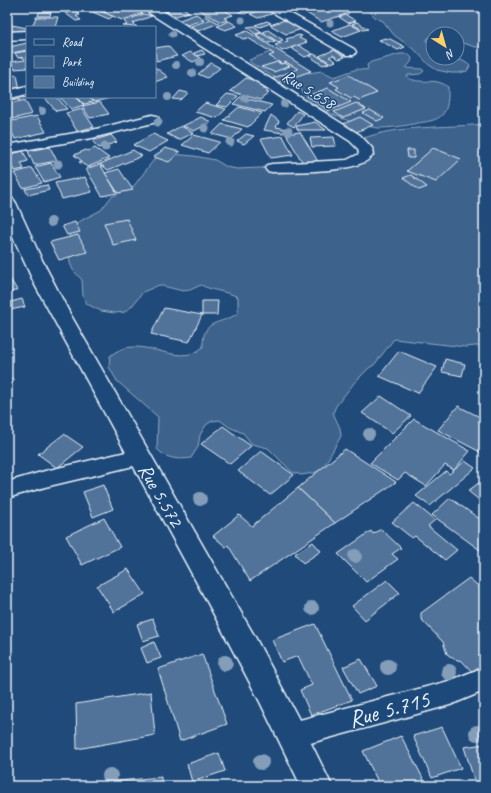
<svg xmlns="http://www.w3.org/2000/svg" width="491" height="793" font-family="Caveat,sans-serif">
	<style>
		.green { fill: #3c628c; stroke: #92aac2 }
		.building { fill: #517399; stroke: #e8f1f8 }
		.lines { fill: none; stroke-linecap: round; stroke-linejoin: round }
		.minor-casing { stroke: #e8f1f8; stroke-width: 3 }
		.tertiary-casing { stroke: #e8f1f8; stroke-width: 3 }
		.minor { fill: #1f4a7a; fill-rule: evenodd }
		.tertiary { fill: #1f4a7a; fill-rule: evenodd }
		.tree { fill: #849eb9 }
		.labels { text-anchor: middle; stroke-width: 3; stroke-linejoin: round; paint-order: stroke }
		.far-street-label { font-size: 17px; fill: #e8f1f8; stroke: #1f4a7a }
		.street-label { font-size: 20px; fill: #e8f1f8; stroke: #1f4a7a }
		.near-street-label { font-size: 24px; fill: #e8f1f8; stroke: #1f4a7a }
	</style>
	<rect width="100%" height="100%" fill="#1f4a7a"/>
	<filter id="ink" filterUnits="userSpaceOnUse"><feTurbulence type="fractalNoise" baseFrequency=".025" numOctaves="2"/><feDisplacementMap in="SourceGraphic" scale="8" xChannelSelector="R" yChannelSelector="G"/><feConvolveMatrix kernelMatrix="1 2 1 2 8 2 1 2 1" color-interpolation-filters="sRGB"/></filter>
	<g filter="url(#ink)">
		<g class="green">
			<path d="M356,7h128v40h-9l-18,-6v-7c-12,0 -25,-4 -31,7l7,6v11c14,0 27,-2 37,8l-3,5 -8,2h-8l-14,-3 -8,-5 -13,-14 -22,-16 -11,-14 -7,-3 -8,-8z"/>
			<path d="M270,52h4l22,11 12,10 14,-2 12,6 23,-8 8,1 3,-1 -1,-4 4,-3 29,-8h8l4,4 -1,4 -5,6 16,1 2,2 -4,3 -12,1 -1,2c12,9 29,-1 41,10 0,9 1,22 -7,29 -6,5 -16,6 -23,7 -13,3 -27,5 -40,5 -20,-2 -71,-19 -77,-39l-25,-11 -25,-15 -2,-3z"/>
			<path d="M484,124v221l-18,2 -72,-8 -20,26 -5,3 -15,15 -18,23 -3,7 7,15 1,8 -18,32 -9,5 -13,2 -9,-3 -24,-24 -16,-4 -9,-11 -14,-6 -9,-7 -8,1 -6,4 -6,10 -2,12 -7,11c-13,2 -25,1 -34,-9l1,-32 -41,-36 -8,-14 1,-11c30,-26 67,15 93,-9 -1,-30 18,-21 35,-34v-16c-12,-6 -26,-6 -37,-12l-11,5 -7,1 -24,-6 -16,7 -11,14 -7,6 -10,1 -14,-2 -14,-7 -4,-8 -1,-16 -9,-10 -3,-7 -2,-19 2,-11 5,-8 7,-5 19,-10 10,-13 22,-10 23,-30 15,-3 23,2 21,4 12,7 10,2 73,-3 53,-8 -1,-19c33,-14 86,-11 122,-15z"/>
		</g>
		<g class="building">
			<path d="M81,7h13l-2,1 21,8 -4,3z"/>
			<path d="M117,7l11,3 5,-1 10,4 -21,7 -28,-12z"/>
			<path d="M172,7h10l7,5 -13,4 -2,-1 -4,1 -3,-2 2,-1 -5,-3z"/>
			<path d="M201,7h19l13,8 -9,3 4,2 -7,2 -25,-14z"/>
			<path d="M232,7h28l2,1 -18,6z"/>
			<path d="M322,7h17l10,6 -28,9 -16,-10z"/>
			<path d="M268,8l7,5 -17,5 -8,-4z"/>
			<path d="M75,10l5,5 -4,1 5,4 -5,1 -11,-8z"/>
			<path d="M39,12h12l-1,4h-12z"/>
			<path d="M144,14l8,2 -19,7 4,4 -14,-1 4,-1 -3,-4z"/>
			<path d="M196,14l8,5 -19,7 -8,-5z"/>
			<path d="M346,15l10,6 -8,2 -9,-6z"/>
			<path d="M36,17h22l-3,10h-23z"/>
			<path d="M211,19l8,4 -21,8 -7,-5z"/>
			<path d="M288,19l14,10 -16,5 -16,-9z"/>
			<path d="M229,21l8,5 -12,4 -8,-4z"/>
			<path d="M267,21l4,2 -11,4 -5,-2z"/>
			<path d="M357,22l11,7 -5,1 -11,-6z"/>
			<path d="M7,24l20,4v5l-20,1z"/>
			<path d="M350,24l11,6 -19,7 -11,-6z"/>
			<path d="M254,26l8,6 -7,2 -8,-7z"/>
			<path d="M268,30l15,10 -5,2 -15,-10z"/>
			<path d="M247,31l64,40 -34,12 -6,-4 27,-10 -12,-7 -4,2 -13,-8 5,-2 -26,-16 -5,1 -7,-4z"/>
			<path d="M261,33l14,8 -6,2 -13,-8z"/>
			<path d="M299,35l3,1 -3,2 8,4 -25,9 -7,-6 13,-4 -2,-2z"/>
			<path d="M385,38l5,1 15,8 -7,3 -19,-10z"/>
			<path d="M27,43v7l-20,4v-9l2,2z"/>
			<path d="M298,45l15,9 -8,3 -14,-9z"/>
			<path d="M168,46l9,10 -21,5 -1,-13z"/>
			<path d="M202,50l3,4 -8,2 -3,-3z"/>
			<path d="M334,50l11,7 -6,2 -6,-4 -4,2 7,4 -5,2 -12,-7z"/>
			<path d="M27,51v17l-13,1 -3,-7 14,-2 -2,-3 -5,1 -3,-5z"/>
			<path d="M190,52l11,6 -8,4 -11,-6z"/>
			<path d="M314,54l15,9 -6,2 -14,-9z"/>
			<path d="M277,62l4,2 4,-1 5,3 -16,6 -13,-5z"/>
			<path d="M211,63l9,5 -13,10 -9,-4z"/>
			<path d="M155,67l13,10 -13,5z"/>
			<path d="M17,75l3,15 -10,2 -3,-16z"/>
			<path d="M349,75l28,18 -18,7 -5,-3 -3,1 -15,-9 3,-2 -9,-5z"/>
			<path d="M246,78l17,5 -2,2 4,2 -2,2 5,1 -2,2 3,1 -9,7 -30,-9z"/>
			<path d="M328,88l23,14 -22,9 -22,-15z"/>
			<path d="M180,91l8,2 -7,7 -8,-1z"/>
			<path d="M26,93l2,4 -21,4v-5z"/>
			<path d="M227,94l11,2 -11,11 -11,-2z"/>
			<path d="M44,97h13l10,12 -11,2z"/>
			<path d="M60,97h16l8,8 -13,4z"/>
			<path d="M77,97h11l5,5 -9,2z"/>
			<path d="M90,97h19l1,1 -16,4z"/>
			<path d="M240,97l32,8 -7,7 -32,-8z"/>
			<path d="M25,100l7,14 -24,6 -1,-16z"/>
			<path d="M100,102l9,12 -19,4 -8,-12z"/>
			<path d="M205,103l21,6 -9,9 -22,-6z"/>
			<path d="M356,103l10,6 -23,9 -9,-6z"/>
			<path d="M239,107l23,6 -14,14 -24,-7z"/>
			<path d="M82,109l12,18 -17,4 -11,-18z"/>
			<path d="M370,110l14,8 -7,3 -14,-8z"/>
			<path d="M297,111l6,3 -9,13 -7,-4z"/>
			<path d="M271,115l8,6 -3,6 11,2 -4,4 -19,-3z"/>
			<path d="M37,116l9,16 -31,7 -8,-17z"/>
			<path d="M201,117l10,5 -17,9 -11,-5z"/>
			<path d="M360,117l13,8 -17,7 -13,-8z"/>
			<path d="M315,122l11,8h-28l-2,-4z"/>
			<path d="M222,124l20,5 -10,10 -20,-5z"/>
			<path d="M181,126l12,7 -14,7 -12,-6z"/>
			<path d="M300,132l19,31 -15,2 -18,-31z"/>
			<path d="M153,134l15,7 -19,11 -16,-7z"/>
			<path d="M246,134l8,2 -10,8 -7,-3z"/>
			<path d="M111,135l6,7 -18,6 -7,-7z"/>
			<path d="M194,135l26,7 -12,11 -26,-8z"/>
			<path d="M283,136l10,19 -22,3 -10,-19z"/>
			<path d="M334,137l2,9 -24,1 -2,-9z"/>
			<path d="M50,147l7,14 -23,4 -6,-14z"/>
			<path d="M95,148l14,10 -21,9 -9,-5 3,-1 -8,-6 12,-5 2,1z"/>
			<path d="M165,148l15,4 -11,10 -15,-5z"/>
			<path d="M433,148l28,11 -25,23 -29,-11z"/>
			<path d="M133,150l9,6 -34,14 -8,-6z"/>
			<path d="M407,150h7v8h-6z"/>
			<path d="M23,151l5,10 -7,2 3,6 -10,2 -7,-16z"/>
			<path d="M51,163l9,14 -16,5 -9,-15z"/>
			<path d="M100,164l17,29 -15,3 -16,-27z"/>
			<path d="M32,168l10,15 -19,5 -9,-15z"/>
			<path d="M119,169l14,21 -15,3 -13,-20z"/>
			<path d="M411,175l16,12 -8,3 -16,-12z"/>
			<path d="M85,177l7,15 -30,7 -7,-16z"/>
			<path d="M47,185l2,5 -21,5 -3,-6z"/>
			<path d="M127,219l9,21 -23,5 -9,-22z"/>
			<path d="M75,222l5,10 -13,3 -5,-9z"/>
			<path d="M78,235l9,17 -28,8 -9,-18z"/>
			<path d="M7,274l10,16 -10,4z"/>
			<path d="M22,299l3,8 -15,3 -3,-7z"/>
			<path d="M202,301h16l-1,14h-15z"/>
			<path d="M164,308l38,7 -13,27 -38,-8z"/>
			<path d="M399,351l38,16 -19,26 -39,-17z"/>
			<path d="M445,359l20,5 -3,12 -20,-4z"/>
			<path d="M7,376l8,4 -8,8z"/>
			<path d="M381,396l30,20 -19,17 -30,-20z"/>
			<path d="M458,406l26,13v35l-46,-24z"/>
			<path d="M414,419l56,32 -16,19 -9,-5 -19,21 -21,-13 -7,7 -28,-17z"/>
			<path d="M223,426l28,20 -21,18 -29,-20z"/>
			<path d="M64,434l19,13 -26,21 -19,-14z"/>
			<path d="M345,449l51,33 -61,41 -37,-35z"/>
			<path d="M261,451l33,24 -24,20 -32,-24z"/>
			<path d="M465,461l10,7 -45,38 -14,-10 30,-25 3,3z"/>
			<path d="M484,479v25l-16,-13z"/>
			<path d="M103,485l10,24 -20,8 -10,-25z"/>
			<path d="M298,488l37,35 -85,58 -22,-36 -2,2 -13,-11 26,-21 13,11z"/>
			<path d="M450,498l34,24v24l-4,4 -48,-35z"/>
			<path d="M414,503l21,17 -7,6 29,24 -12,10 -30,-24 -3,2 -20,-16z"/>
			<path d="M104,518l16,29 -38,18 -16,-29z"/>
			<path d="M381,529l20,19 -9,6 6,5 -32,23 -28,-28 33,-23 2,3z"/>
			<path d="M313,542l8,9 -18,12 -8,-9z"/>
			<path d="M128,569l17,25 -31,18 -17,-26z"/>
			<path d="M469,578l15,13v81l-9,3 -13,-14 -8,-2 -7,-5 -4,-12 -22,-23v-6z"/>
			<path d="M387,580l13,13 -35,27 -13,-14z"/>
			<path d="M153,619l6,17 -16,5 -6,-17z"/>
			<path d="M315,624l37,76 -41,15 -11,-25 12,-5 -14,-29 -16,6 -10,-22z"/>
			<path d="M154,642l7,16 -14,5 -6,-15z"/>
			<path d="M202,654l25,70 -47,17 -22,-72z"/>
			<path d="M361,659l16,27 -19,8 -15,-27z"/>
			<path d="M151,692l4,43 -78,14 -1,-45z"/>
			<path d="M442,727l19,41 -29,10 -19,-42z"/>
			<path d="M401,736l25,48 -4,2h-42l-17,-35z"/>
			<path d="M484,744v42h-8l-12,-39z"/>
			<path d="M219,753l6,18 -33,11 -5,-18z"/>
			<path d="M161,777v9h-74v-2z"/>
		</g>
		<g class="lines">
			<defs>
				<g id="minor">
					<path d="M140,7h15l8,4 197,124 12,13 1,7c-13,19 -78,16 -101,17l-5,-1 -2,-3 2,-3 5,-1 75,-4 12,-6 -1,-5 -8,-8z"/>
					<path d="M265,7h14l75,42 2,3 -2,3h-8l-79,-46z"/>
					<path d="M27,31v8l-20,1v-8z"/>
					<path d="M27,86v8l-20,5v-8z"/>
					<path d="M152,115l5,1 2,3 -2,3 -65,16 -85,15v-8l85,-15z"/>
					<path d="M18,225l6,2 2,3 -2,3 -17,5v-10z"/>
					<path d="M139,449l7,2 3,6 -3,6 -101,24 -38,11v-16l38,-11z"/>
					<path d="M484,667v24l-34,14 -158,43 -9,-4 -4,-9 4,-9 9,-4 157,-41z"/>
				</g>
				<path id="tertiary" d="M7,198l6,1 3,4 25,55 28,54 186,325 49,92 28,57h-31l-41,-84 -49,-93 -176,-324 -28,-61z"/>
			</defs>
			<use href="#minor" class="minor-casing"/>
			<use href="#tertiary" class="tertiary-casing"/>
			<use href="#minor" class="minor"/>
			<use href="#tertiary" class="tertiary"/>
		</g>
		<g class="tree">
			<circle cx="208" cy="16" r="3.5"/>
			<circle cx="242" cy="20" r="3.5"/>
			<circle cx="330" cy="23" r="3.5"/>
			<circle cx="172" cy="34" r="3.5"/>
			<circle cx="200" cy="62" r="4"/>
			<circle cx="176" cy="65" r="4"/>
			<circle cx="192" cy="73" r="4"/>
			<circle cx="168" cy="97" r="4"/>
			<circle cx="245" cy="98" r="4"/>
			<circle cx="284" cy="104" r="4"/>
			<circle cx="42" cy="111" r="4"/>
			<circle cx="158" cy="122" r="4.5"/>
			<circle cx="205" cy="128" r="4.5"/>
			<circle cx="288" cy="131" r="4.5"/>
			<circle cx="230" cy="142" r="4.5"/>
			<circle cx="105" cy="147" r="4.5"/>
			<circle cx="58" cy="164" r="4.5"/>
			<circle cx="51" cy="222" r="5"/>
			<circle cx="369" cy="434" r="6"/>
			<circle cx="200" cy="499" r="7"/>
			<circle cx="355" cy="556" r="7"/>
			<circle cx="312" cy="608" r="7"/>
			<circle cx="225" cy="663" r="8"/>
			<circle cx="388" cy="667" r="8"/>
			<circle cx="449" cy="672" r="8"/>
			<circle cx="477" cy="733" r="8"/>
			<circle cx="261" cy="762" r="8"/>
			<circle cx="110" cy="776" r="8"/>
		</g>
	</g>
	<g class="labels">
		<g class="far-street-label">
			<text transform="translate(309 89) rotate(32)" y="6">Rue 5.658</text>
		</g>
		<g class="street-label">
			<text transform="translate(161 495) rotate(60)" y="7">Rue 5.572</text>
		</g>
		<g class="near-street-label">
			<text transform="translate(389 709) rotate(-15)" y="8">Rue 5.715</text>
		</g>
	</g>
	<rect width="491" height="793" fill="none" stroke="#1f4a7a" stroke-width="24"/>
	<rect x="12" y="12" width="467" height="769" fill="none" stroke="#e8f1f8" stroke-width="1.5" filter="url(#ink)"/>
	<rect x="26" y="26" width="130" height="72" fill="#1f4a7a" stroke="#6f8dac"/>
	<rect x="34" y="39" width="20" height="6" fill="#1f4a7a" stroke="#6f8dac"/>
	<text x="62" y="46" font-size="12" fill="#e8f1f8">Road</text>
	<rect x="34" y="56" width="20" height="12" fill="#3c628c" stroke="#6f8dac"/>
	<text x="62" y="66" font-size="12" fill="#e8f1f8">Park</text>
	<rect x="34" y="76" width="20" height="12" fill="#517399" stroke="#6f8dac"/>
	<text x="62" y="86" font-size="12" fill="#e8f1f8">Building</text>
	<g transform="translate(445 46) rotate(143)"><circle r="19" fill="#1f4a7a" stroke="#6f8dac"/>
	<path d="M0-3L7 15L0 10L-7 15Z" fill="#ffd166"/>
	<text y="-6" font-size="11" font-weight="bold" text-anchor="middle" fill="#e8f1f8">N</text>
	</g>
</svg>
